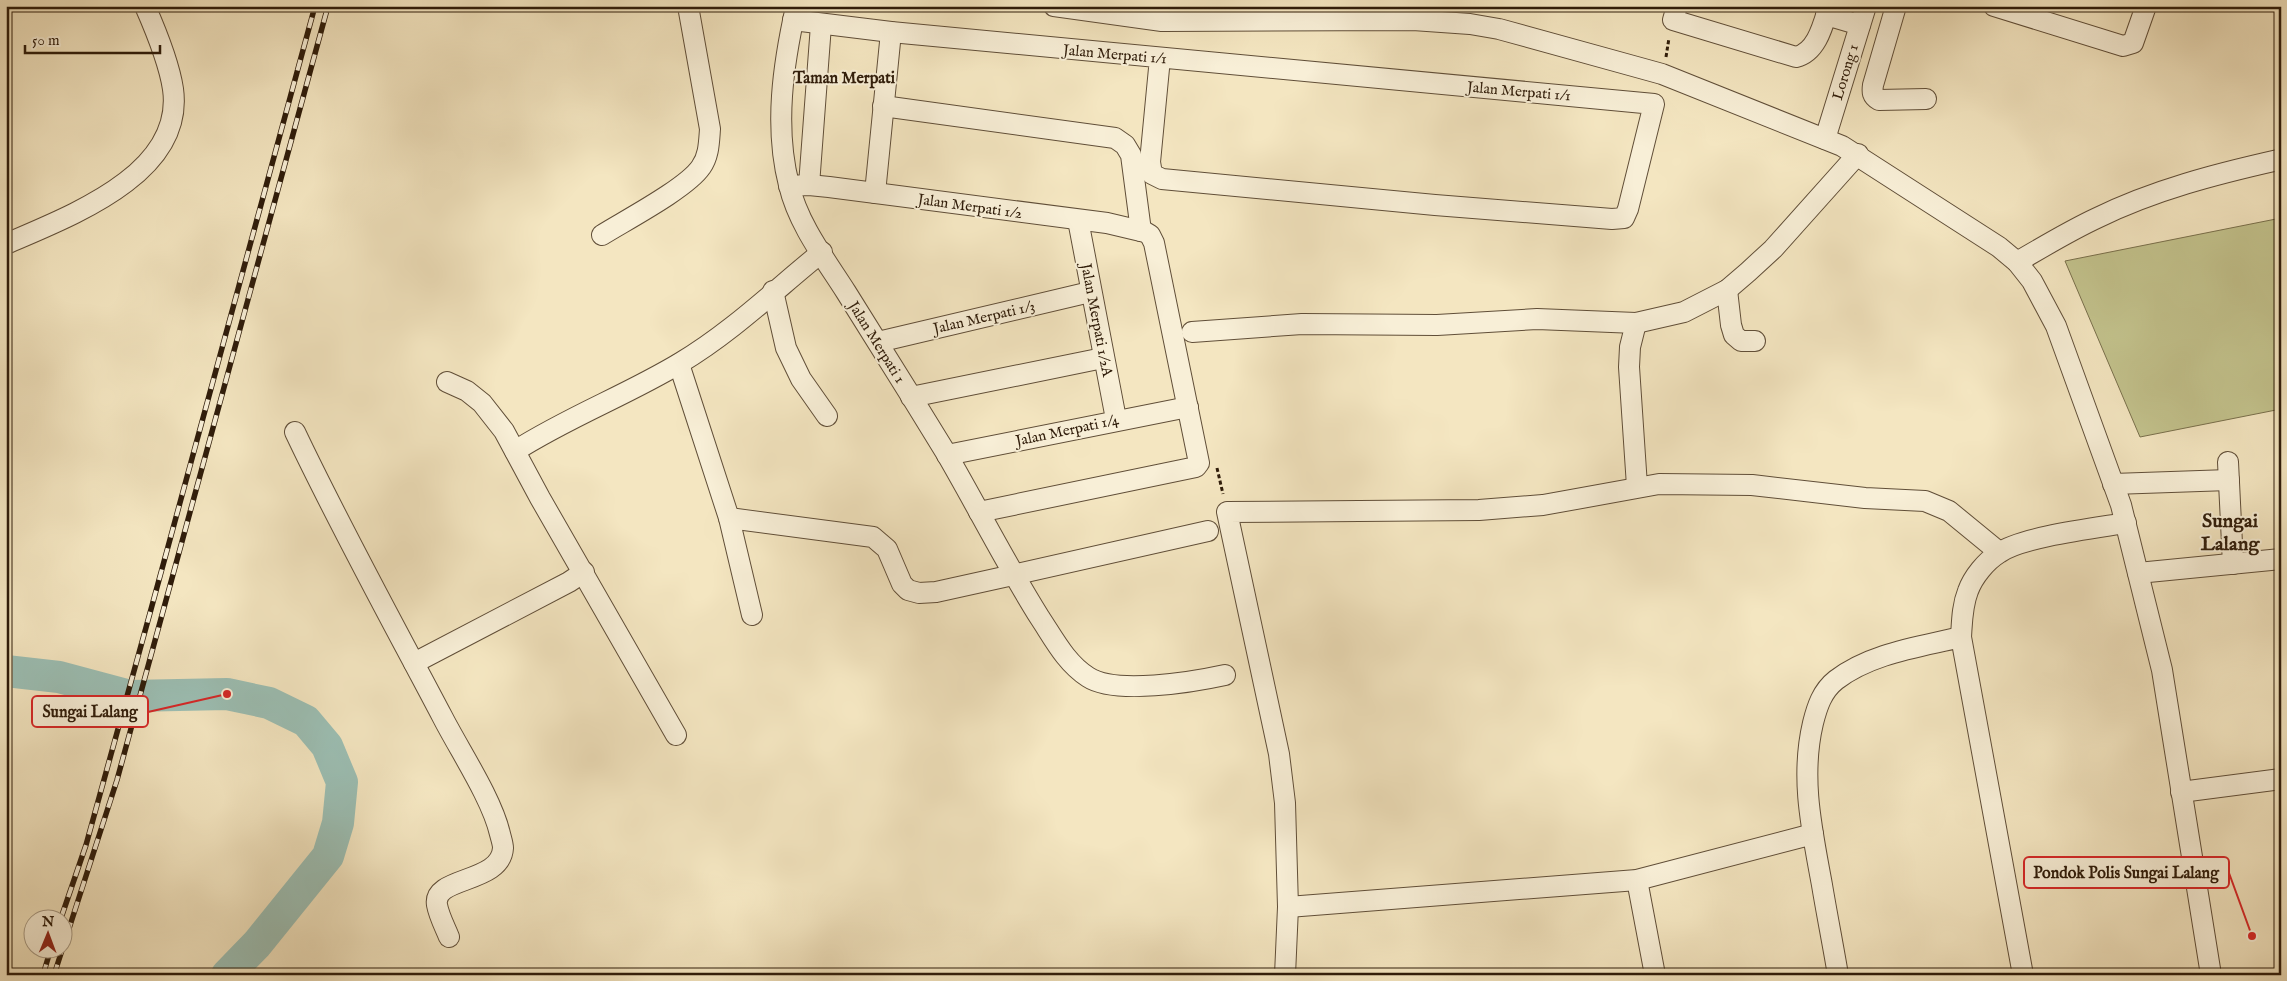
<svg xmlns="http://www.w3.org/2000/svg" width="2287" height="981" font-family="'IM FELL English',serif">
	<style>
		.green { fill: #c3c38d; stroke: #79704c }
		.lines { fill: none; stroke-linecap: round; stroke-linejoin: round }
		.river { stroke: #9cbfb4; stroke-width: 32 }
		.minor-casing { stroke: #604e38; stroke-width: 22 }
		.path { stroke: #2f1c0a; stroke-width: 3; stroke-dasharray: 4 2.5; stroke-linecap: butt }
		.minor { stroke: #f8efd7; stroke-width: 20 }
		.rail-casing { stroke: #2f1c0a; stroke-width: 5.5 }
		.rail { stroke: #f8efd7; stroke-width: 4; stroke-dasharray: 11; stroke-linecap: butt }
		.labels { text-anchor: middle; stroke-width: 4; stroke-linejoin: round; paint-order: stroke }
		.street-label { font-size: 15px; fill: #2f1c0a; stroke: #f8efd7 }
		.neighbourhood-label { font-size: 16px; font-weight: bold; fill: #2f1c0a; stroke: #f8efd7 }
		.district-label { font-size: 20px; font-weight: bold; fill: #2f1c0a; stroke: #f8efd7 }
		.leader { fill: none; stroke: #d62828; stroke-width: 2 }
		.callout-dot { fill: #d62828; stroke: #f8efd7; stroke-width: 2 }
		.callout { fill: #f8efd7; stroke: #d62828; stroke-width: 2 }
		.callout-label { font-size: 16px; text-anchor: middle; font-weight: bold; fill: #2f1c0a }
	</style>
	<rect width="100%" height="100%" fill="#f4e6c1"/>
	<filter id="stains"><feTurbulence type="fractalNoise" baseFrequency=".004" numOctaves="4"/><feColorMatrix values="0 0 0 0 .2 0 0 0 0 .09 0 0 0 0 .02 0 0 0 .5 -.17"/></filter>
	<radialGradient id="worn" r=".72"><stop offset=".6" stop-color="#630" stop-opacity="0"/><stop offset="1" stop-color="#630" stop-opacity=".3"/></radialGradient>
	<path class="green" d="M2281,218v191l-141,28 -75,-176z"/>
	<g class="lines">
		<path class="river" d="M6,671l53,6 71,19 97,-2 42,9 37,18 21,25 15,36 -4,41 -10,33 -71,88 -30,31"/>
		<defs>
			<g id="minor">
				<path d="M1054,6l108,15 251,-1 57,4 29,5 163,45 180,72 157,101 18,15 15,19 24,45 65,179 41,165 49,305"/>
				<path d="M1677,6l-4,14 123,37c21,-5 27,-32 33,-51"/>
				<path d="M1896,6l-23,79c-1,7 -1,11 6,15l47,-1"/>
				<path d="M1994,6l129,40 10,-3 13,-37"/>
				<path d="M796,7c-13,58 -22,120 -7,178 9,39 36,74 57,107 34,54 67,107 100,161 32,55 60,111 94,165 14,21 26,45 48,59 27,18 105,5 137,-2"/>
				<path d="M1826,15l34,10"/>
				<path d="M793,20l98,12 763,72 -26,105 -4,9 -12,1 -177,-14 -273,-26 -10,-5 -2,-12 10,-104"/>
				<path d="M883,106l232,32 10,7 6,10 10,76"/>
				<path d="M1825,139l41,-133"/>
				<path d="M809,185l12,-160"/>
				<path d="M789,186l20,-1 20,2 278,36 38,9 5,3 4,8 45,220 -3,4 -217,45"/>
				<path d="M875,193l16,-161"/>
				<path d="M1078,220l38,199"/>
				<path d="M602,235c24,-15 85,-47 99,-68 8,-11 8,-25 9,-38l-22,-123"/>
				<path d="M6,244c61,-27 179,-69 167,-155 -4,-27 -17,-58 -28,-83"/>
				<path d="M2017,262c26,-15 52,-31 80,-44 57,-28 119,-44 181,-58"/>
				<path d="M1727,290l4,35 3,10 7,6h14"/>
				<path d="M773,291l13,57 15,31 26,37"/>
				<path d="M1636,323l-6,24 -1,20 8,119"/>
				<path d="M1192,332l110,-8 135,1 100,-6 99,4 48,-11 43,-22 21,-18 25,-23 85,-95"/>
				<path d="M878,342l212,-50"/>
				<path d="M679,364l50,154 23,97"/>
				<path d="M447,382l20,9 15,12 22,28 36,67 136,237"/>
				<path d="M911,397l192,-39"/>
				<path d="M295,432c46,97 98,191 148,286 17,33 49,81 57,116 1,4 3,10 3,14 -2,36 -71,28 -66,57 2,11 8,22 12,32"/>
				<path d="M515,451c53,-34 112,-56 165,-88 52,-31 95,-73 142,-111"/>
				<path d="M947,455l241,-48"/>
				<path d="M2228,462l5,102"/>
				<path d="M2113,484l116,-4"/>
				<path d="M729,518l144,19 14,12 15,35 6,6 11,3 17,-1 77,-17 195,-44"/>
				<path d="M2138,573l143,-14"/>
				<path d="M414,663l155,-81 15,-10"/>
				<path d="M2181,792l100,-13"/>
				<path d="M1637,880l18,95"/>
				<path d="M1288,907l349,-27 176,-46"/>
				<path d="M1285,975l3,-68 -3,-104 -6,-49 -52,-242 252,-2 64,-5 116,-21 93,1 113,13 60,3 24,10 50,41"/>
				<path d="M1838,975c-5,-30 -11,-60 -16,-90 -10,-55 -22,-107 -9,-162 4,-16 9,-32 23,-43 35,-27 84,-33 125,-43"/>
				<path d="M2023,975l-62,-338c1,-15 1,-31 7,-46 5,-14 18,-30 31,-38 22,-16 97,-25 127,-30"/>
			</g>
		</defs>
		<use href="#minor" class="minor-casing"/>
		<g class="path">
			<path d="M1666,57l3,-19"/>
			<path d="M1217,468l6,26"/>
		</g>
		<use href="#minor" class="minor"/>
		<defs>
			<g id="rail">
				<path d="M61,918l25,-73 64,-232 165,-607"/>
				<path d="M43,975l8,-27"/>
				<path d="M54,975l63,-195 211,-774"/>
			</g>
		</defs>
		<use href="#rail" class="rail-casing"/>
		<use href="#rail" class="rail"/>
	</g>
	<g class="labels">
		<g class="street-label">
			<text transform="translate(1115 54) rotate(5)" y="5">Jalan Merpati 1/1</text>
			<text transform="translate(1845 72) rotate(-73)" y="5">Lorong 1</text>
			<text transform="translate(1519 91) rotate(5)" y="5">Jalan Merpati 1/1</text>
			<text transform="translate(970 206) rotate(8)" y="5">Jalan Merpati 1/2</text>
			<text transform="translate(984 317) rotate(-13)" y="5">Jalan Merpati 1/3</text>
			<text transform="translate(1097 320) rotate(79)" y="5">Jalan Merpati 1/2A</text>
			<text transform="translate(877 342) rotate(58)" y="5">Jalan Merpati 1</text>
			<text transform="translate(1067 430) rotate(-12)" y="5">Jalan Merpati 1/4</text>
		</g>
		<g class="neighbourhood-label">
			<text x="844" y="83">Taman Merpati</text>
		</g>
		<g class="district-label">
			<text x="2230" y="527">Sungai<tspan x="2230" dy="23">Lalang</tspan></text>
		</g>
	</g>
	<path class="leader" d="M227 694L148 712M2252 936L2229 873"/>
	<g class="callout-dot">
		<circle cx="227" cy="694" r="5"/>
		<circle cx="2252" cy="936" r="5"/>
	</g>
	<g class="callout">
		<rect x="32" y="696" width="116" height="31" rx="5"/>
		<rect x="2024" y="857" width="205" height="31" rx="5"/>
	</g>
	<g class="callout-label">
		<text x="90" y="717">Sungai Lalang</text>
		<text x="2126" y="878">Pondok Polis Sungai Lalang</text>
	</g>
	<rect width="2287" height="981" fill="none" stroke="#f4e6c1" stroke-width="25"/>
	<rect x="8" y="8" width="2272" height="966" fill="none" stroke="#2f1c0a" stroke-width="2.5"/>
	<rect x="12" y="12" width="2262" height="956" fill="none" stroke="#2f1c0a"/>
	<g transform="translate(48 934) rotate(1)"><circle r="24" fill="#f8efd7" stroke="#a89b85"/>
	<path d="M0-4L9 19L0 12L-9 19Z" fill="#8f2418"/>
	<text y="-8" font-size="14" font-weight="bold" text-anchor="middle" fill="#2f1c0a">N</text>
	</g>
	<path d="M25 45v8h135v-8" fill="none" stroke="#2f1c0a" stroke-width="2.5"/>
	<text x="32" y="45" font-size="15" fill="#2f1c0a" stroke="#f8efd7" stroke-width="4" paint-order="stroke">50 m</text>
	<rect width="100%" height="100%" filter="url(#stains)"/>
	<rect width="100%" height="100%" fill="url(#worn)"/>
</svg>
